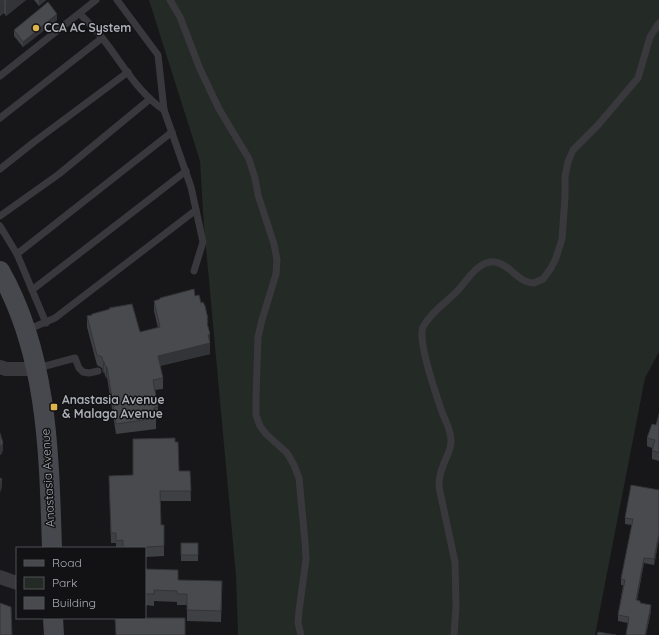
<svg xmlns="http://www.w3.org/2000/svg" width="659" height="635" font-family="Quicksand,sans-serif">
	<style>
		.green { fill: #242a25 }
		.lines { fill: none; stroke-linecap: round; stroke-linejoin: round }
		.lane { stroke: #39393d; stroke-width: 7 }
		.street { stroke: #39393d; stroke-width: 14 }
		.secondary { stroke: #47484d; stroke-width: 20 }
		.wall { fill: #3f4043 }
		.shaded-wall { fill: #333437 }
		.building { fill: #494a4e; stroke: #333437 }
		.poi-dot { fill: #dcb34c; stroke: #121214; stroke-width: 1.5 }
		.labels { text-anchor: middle; stroke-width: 3; stroke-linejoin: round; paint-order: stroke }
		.poi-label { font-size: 12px; font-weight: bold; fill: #abaeb7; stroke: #121214; text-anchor: start }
		.street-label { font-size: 12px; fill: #abaeb7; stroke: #121214 }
	</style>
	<rect width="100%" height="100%" fill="#171719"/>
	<path class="green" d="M149,0h510v352l-14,26 -50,257h-357l-2,-59 -32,-350 -4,-65z"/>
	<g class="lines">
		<g class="lane">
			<path d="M117,0l41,55 6,55 27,77 12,55 -9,29"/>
			<path d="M170,0l10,17 20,52 19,40 30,50 6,19 3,17 16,49 3,16 -1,14 -14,46 -4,17 -2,61v17l4,11 6,8 21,19 7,12 5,13 6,64 1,17 -7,52 -1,12 3,12"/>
			<path d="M80,14c8,8 16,16 23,25 19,24 35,54 61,71"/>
			<path d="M0,76l96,-76"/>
			<path d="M0,118l102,-80"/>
			<path d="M0,169l34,-27 94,-70"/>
			<path d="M0,216l59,-42 91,-75"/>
			<path d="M0,226l17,28 29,69"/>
			<path d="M17,254l155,-122"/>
			<path d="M32,290l154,-119"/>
			<path d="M27,330l28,-12 141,-108"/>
			<path d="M38,368l37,-10 4,10 4,4 6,1 9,-2"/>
			<path d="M454,635l2,-28 -1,-45 -16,-75c0,-7 1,-14 4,-21 3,-9 8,-15 8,-25 0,-11 -5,-19 -9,-29 -5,-15 -25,-71 -19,-85 8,-16 26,-26 37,-39 8,-10 20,-28 35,-26 13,2 19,14 30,19 3,1 6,2 9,2l9,-4 8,-11 5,-10 6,-19 3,-42v-21l3,-14 5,-12 25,-25 40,-47 12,-41 9,-14"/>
		</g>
		<g class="street">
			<path d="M0,367l6,2h30"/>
			<path d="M0,577l17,6"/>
		</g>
		<g class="secondary">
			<path d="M0,271c48,85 49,183 52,277"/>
			<path d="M53,618l1,17"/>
		</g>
	</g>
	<g class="wall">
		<path d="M0,0h26l-20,16 -2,-3 -4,3z"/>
		<path d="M34,0h12l-7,6z"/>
		<path d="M57,20l-34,27 -9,-11v-6z"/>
		<path d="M195,296l13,32 2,17v9l-50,12 3,12v11l-8,1 3,17v11h-2v11l-40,5 -9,-57 -1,1 -2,-6 -1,1 -1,-5 -5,-3 -10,-38v-11l53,16 18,-4 -4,-17v-10l6,-2v-1z"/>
		<path d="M659,414v47l-7,-2v-11l-5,-2v-8l9,-13z"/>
		<path d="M175,442l4,29h11l1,30h-31l1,24h3v31l-18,1v5h-1v-14h-29v-5h-5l-2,-67 24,-1z"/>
		<path d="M659,490v49l-5,26 -10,-2 -7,37 14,11 -5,24h-20l2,-12 -10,-2v-6l5,-30h-2v-6l11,-54 -7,-1v-6z"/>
		<rect x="181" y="543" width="17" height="18"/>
		<path d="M145,569l33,11 44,12 -1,30 -34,-1v-16h-10v-3l-23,-1v5l-9,-1z"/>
	</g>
	<g class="shaded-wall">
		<path d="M1,0h3v13l-4,3v-15z"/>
		<path d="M7,0h19l-20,16v-15z"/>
		<path d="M39,0h7l-7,6z"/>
		<path d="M57,14v6l-34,27v-5z"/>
		<path d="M210,334v20l-52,12v-10z"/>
		<path d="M103,362h1v10l-1,1z"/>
		<path d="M106,367h1v10l-1,1z"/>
		<path d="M3,443v8l-2,4h-1v-8z"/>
		<path d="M2,479v8l-2,6v-9z"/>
		<path d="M659,534v5l-5,26v-6z"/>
		<path d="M644,558v5l-8,43v-6z"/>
		<path d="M651,605v6l-5,24h-1z"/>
	</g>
	<g class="building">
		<path d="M48,2l9,12 -34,28 -9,-12z"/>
		<path d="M194,289l1,7 4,-1 2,8 2,-1 2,4 3,13h-1l1,4h-1l3,11 -2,1 2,8 -52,13 5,22 -10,2 5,27 -4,1 2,10 -40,6 -9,-57h-1l-2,-5h-1l-1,-5 -5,-2 -10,-39 5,-1v-1l18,-5 -1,-1 23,-4 8,28 20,-5 -6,-26 6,-2v-1z"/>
		<path d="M659,414v39l-7,-3 3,-10 -8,-2 5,-14 4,1z"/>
		<path d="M0,433l3,10 -2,3 -1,1z"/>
		<path d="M175,438v4h3l1,29h11l1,20h-31l1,34h3v21l-18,1v5h-1v-4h-22v-8l-7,1v-8h-5l-2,-57 24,-1v-36z"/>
		<path d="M0,478l2,1 -2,5z"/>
		<path d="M631,485l28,5v44l-5,25 -10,-1 -8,42 4,1v2l11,2 -6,30h-19l3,-18 -11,-2 7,-35 -4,-1 12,-60 -8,-1z"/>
		<rect x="181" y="543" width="17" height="12"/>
		<path d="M145,569l33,1v10l44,1 -1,30 -34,-1v-16h-10v-3l-23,-1v4h-9v5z"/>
		<path d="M0,603l11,4 1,28h-12z"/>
		<path d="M115,618h70v17h-69z"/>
		<path d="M598,632l18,3h-19z"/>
	</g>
	<g class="poi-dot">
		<circle cx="36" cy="28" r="4"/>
		<rect x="50" y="403" width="8" height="8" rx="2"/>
	</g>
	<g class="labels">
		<g class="poi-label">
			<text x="44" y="32">CCA AC System</text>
			<text x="62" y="404">Anastasia Avenue<tspan x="62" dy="14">&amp; Malaga Avenue</tspan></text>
		</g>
		<g class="street-label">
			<text transform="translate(48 478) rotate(-93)" y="4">Anastasia Avenue</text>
		</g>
	</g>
	<rect x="16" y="547" width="130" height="72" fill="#121214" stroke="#4f5055"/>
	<rect x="24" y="560" width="20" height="6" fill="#47484d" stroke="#4f5055"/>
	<text x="52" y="567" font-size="12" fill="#abaeb7">Road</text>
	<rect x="24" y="577" width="20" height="12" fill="#242a25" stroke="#4f5055"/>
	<text x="52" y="587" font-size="12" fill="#abaeb7">Park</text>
	<rect x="24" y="597" width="20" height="12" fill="#494a4e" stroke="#4f5055"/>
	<text x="52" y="607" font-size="12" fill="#abaeb7">Building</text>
</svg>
